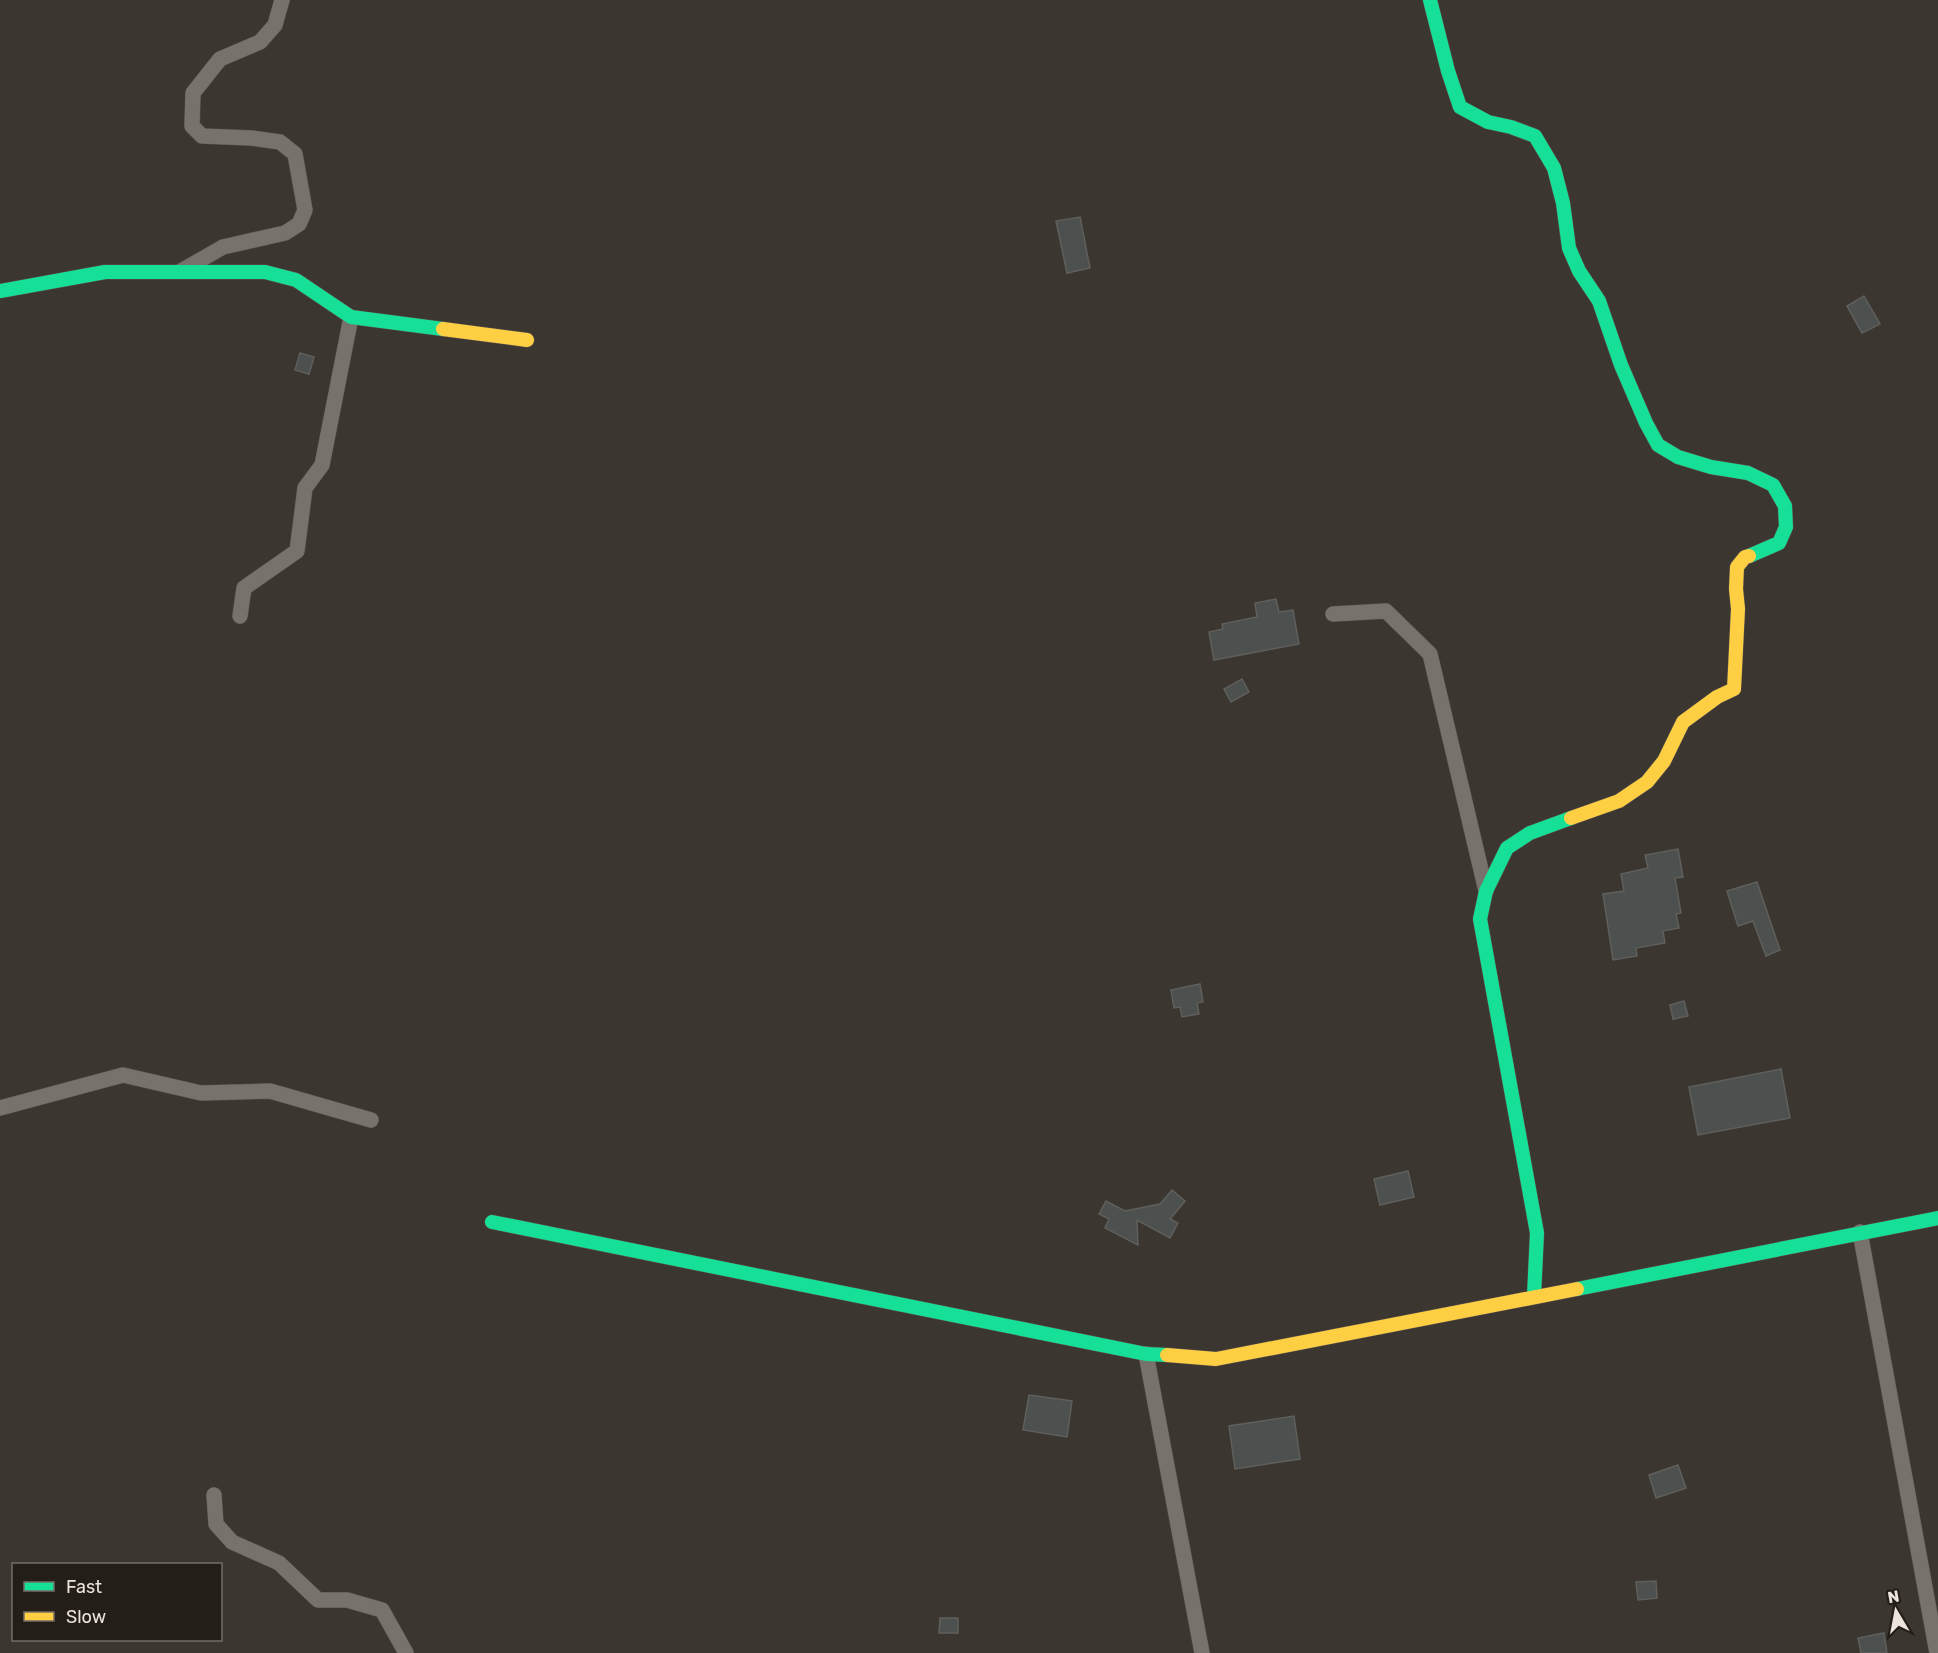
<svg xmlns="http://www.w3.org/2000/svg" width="1938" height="1653" font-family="Rubik,sans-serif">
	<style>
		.building { fill: #4c504f; stroke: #5f5f5c; stroke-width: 1.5 }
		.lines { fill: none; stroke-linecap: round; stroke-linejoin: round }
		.street-casing { stroke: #5b554f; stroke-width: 16 }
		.fast-casing { stroke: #5b554f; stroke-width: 15 }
		.slow-casing { stroke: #5b554f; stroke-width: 15 }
		.street { stroke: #77726c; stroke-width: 15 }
		.fast { stroke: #16e098; stroke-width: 14 }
		.slow { stroke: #ffcf43; stroke-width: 14 }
	</style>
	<rect width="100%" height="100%" fill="#3c3630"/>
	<g class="building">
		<path d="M1080,217l10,51 -23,5 -11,-52z"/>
		<path d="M1864,296l16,28 -18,9 -15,-27z"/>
		<path d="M300,353l14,4 -5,17 -14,-4z"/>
		<path d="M1276,599l3,13 14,-2 6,34 -85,16 -5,-28 14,-3 -1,-5 35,-7 -2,-14z"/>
		<path d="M1242,679l7,13 -18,10 -7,-13z"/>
		<path d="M1678,849l5,28 -8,1 6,35 -5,1 3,14 -16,3 2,12 -29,5 1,8 -24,4 -10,-66 21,-3 -3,-17 27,-6 -3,-13z"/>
		<path d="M1757,882l23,68 -14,6 -13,-35 -15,5 -11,-35z"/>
		<path d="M1200,984l3,18 -6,1 2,11 -17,3 -2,-10 -6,1 -3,-18z"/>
		<path d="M1684,1001l4,15 -15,3 -3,-14z"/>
		<path d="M1781,1069l9,49 -92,17 -9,-48z"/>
		<path d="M1408,1171l6,26 -34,8 -6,-26z"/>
		<path d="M1172,1190l13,11 -15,18 8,4 -8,15 -33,-18 1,25 -33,-17 4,-9 -10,-5 7,-13 19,10 35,-7z"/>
		<path d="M1029,1395l43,6 -5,36 -44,-7z"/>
		<path d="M1294,1416l6,43 -65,10 -6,-43z"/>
		<path d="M1678,1465l8,23 -30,10 -7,-23z"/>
		<path d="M1656,1581l1,17 -19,2 -2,-18z"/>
		<path d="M940,1618h18v15h-19z"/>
		<path d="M1884,1633l3,20h-26l-3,-15z"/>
	</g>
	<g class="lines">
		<defs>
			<g id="street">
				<path d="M181,271l42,-24 62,-14 14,-9 6,-14 -10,-56 -15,-12 -29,-4 -49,-2 -10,-10 1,-33 27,-34 40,-17 15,-17 7,-25"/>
				<path d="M1333,614l53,-3 44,43 56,237"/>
				<path d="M240,616l4,-28 53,-37 8,-63 17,-23 29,-148"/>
				<path d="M0,1108l123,-33 78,18 69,-2 101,29"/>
				<path d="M1860,1232l77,421"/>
				<path d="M1146,1354l56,299"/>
				<path d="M214,1495l2,29 16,18 47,21 39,37h29l35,10 24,43"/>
			</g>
			<g id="fast">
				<path d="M1430,0l18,71 12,36 28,15 23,5 24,9 19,32 9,35 6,45 10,23 20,30 22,64 25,58 12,22 20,12 33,10 37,6 25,12 12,21 1,21 -7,16 -30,13"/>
				<path d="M0,291l105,-19h160l31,8 55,37 92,12"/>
				<path d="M492,1222l654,132 21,1"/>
				<path d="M1577,1289l361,-71"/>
				<path d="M1534,1296l3,-63 -57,-314 6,-28 21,-43 23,-15 41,-15"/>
			</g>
			<g id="slow">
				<path d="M443,329l84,11"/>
				<path d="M1571,818l48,-17 28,-19 17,-21 19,-39 34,-25 17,-8 4,-80 -2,-20 1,-22 8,-10 4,-1"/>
				<path d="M1167,1355l49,4 361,-70"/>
			</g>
		</defs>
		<use href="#street" class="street-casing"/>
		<use href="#fast" class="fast-casing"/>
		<use href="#slow" class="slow-casing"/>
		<use href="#street" class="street"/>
		<use href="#fast" class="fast"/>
		<use href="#slow" class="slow"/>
	</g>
	<rect x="12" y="1563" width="210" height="78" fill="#241e19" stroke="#746d67" stroke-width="1.5"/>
	<rect x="24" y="1582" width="30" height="9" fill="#16e098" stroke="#746d67" stroke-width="1.5"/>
	<text x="66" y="1593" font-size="18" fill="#ebe3dc">Fast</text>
	<rect x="24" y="1612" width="30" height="9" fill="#ffcf43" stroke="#746d67" stroke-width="1.5"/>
	<text x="66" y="1623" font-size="18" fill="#ebe3dc">Slow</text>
	<g transform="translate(1896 1611) rotate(350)" stroke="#241e19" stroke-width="4.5" paint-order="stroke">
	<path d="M0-4.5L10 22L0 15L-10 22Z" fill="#ebe3dc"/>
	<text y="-9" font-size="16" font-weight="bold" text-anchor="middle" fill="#ebe3dc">N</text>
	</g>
</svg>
